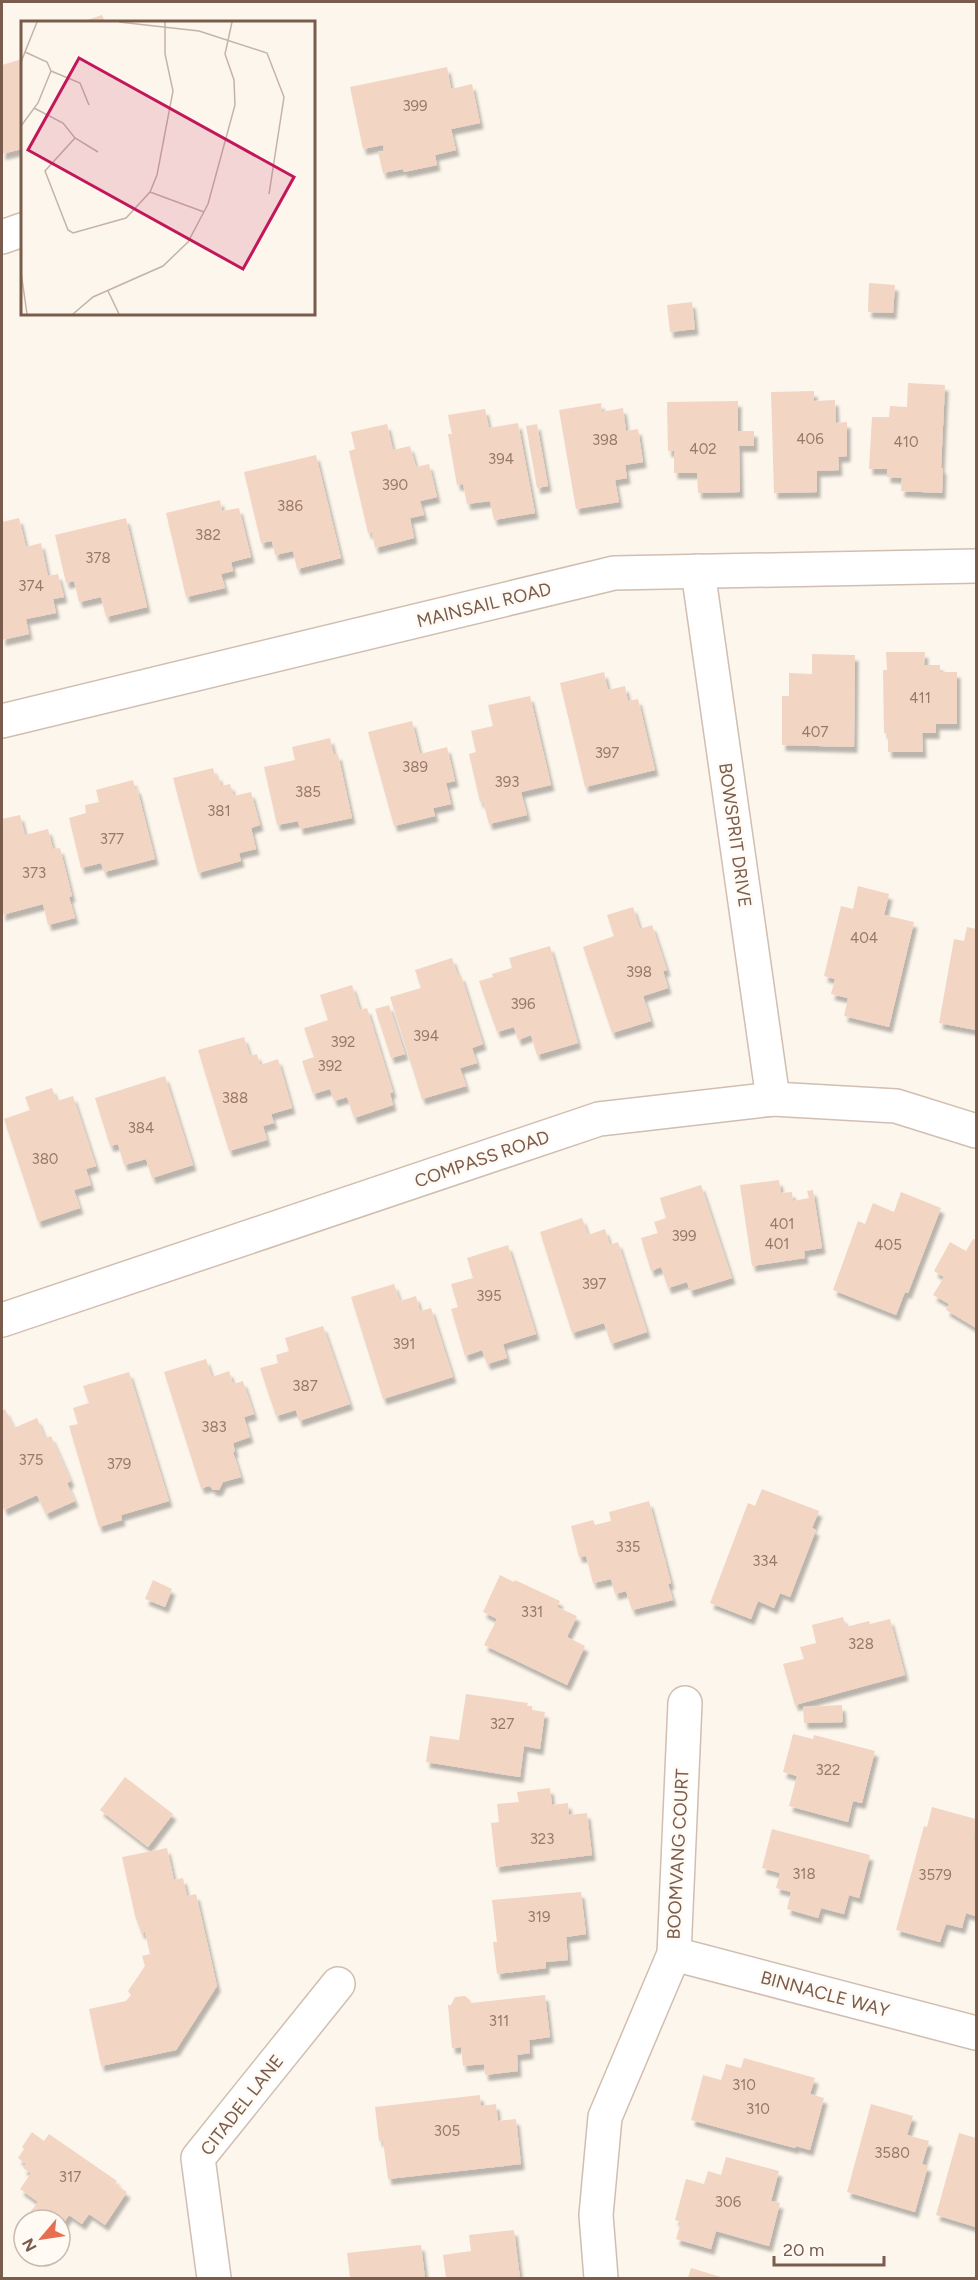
<svg xmlns="http://www.w3.org/2000/svg" width="978" height="2280" font-family="Figtree,sans-serif">
	<style>
		.building { fill: #f3d5c3; filter: url(#shadow) }
		.lines { fill: none; stroke-linecap: round; stroke-linejoin: round }
		.street-casing { stroke: #d1beb0; stroke-width: 36 }
		.street { stroke: #fff; stroke-width: 33 }
		.labels { text-anchor: middle; stroke-width: 5; stroke-linejoin: round; paint-order: stroke }
		.number-label { font-size: 15px; fill: #987a6a }
		.street-label { font-size: 18px; fill: #7a5c4d; stroke: #fffaf3 }
		.inset-road { fill: none; stroke: #c5b3a7; stroke-width: 1.5 }
		.view { fill: #c2185b; fill-opacity: 0.15; stroke: #c2185b; stroke-width: 3 }
		.inset-edge { fill: none; stroke: #7a5c4d; stroke-width: 3 }
	</style>
	<defs>
		<filter id="shadow"><feDropShadow dx="3.5" dy="6" stdDeviation="1.5" flood-color="#0004"/></filter>
	</defs>
	<rect width="100%" height="100%" fill="#fdf6ec"/>
	<g class="building">
		<path d="M102,15l3,7h-24z"/>
		<path d="M22,59v90l-20,5v-89z"/>
		<path d="M447,67l4,22 21,-5 8,39 -29,6 5,21 -21,5 2,10 -33,7 -1,-3 -20,4 -5,-21 6,-1 -1,-6 -20,4 -13,-62z"/>
		<path d="M869,283l26,2 -2,28 -25,-1z"/>
		<path d="M692,302l3,27 -25,3 -3,-27z"/>
		<path d="M908,383l37,2 -4,83h2l-1,25 -41,-2 1,-13 -15,-1v-8h-18l3,-52h17l1,-11 17,1z"/>
		<path d="M814,391v10l21,-1 1,23 11,-1v34l-9,1 1,13 -22,1v21l-43,1 -3,-101z"/>
		<path d="M738,401v30h16v15h-15l1,46 -42,1 -1,-20h-23v-22h-6l-1,-49z"/>
		<path d="M601,403l1,9 21,-4 3,23 12,-2 5,33 -18,3 2,13 -12,2 4,22 -43,7 -17,-99z"/>
		<path d="M485,409l4,19 29,-5 17,90 -41,7 -4,-19 -23,3 -4,-20 -6,1 -9,-51h4l-4,-19z"/>
		<path d="M387,424l6,26 17,-4 6,21 13,-3 8,33 -17,4 4,14 -14,3 4,20 -39,10 -3,-16 -4,1 -19,-82 6,-2 -4,-17z"/>
		<path d="M537,424l11,62 -11,2 -11,-62z"/>
		<path d="M316,455l25,103 -44,11 -4,-18 -18,4 -3,-14 -11,2 -17,-71z"/>
		<path d="M220,500l2,11 17,-3 12,49 -20,5 2,9 -12,3 4,14 -39,9 -20,-84z"/>
		<path d="M19,518l7,29 15,-4 7,33 10,-2 6,23 -11,2 3,14 -30,6 3,15 -27,6v-118z"/>
		<path d="M126,518l21,89 -41,10 -5,-20 -22,5 -5,-21 -8,2 -11,-48z"/>
		<path d="M886,652h39l-1,13h16v7h17v52h-21v9h-14l1,19h-35v-19h-4l-1,-63h4z"/>
		<path d="M812,654l43,1 -1,92 -72,-2v-49h7v-23l23,1z"/>
		<path d="M604,672l4,18 17,-4 3,15 10,-2 17,71 -70,17 -25,-104z"/>
		<path d="M530,696l21,89 -30,7 6,23 -38,9 -6,-23 -3,1 -11,-48 7,-2 -5,-21 22,-5 -5,-21z"/>
		<path d="M412,721l8,33 27,-7 8,34 -9,2 5,21 -18,4 2,8 -41,10 -26,-94z"/>
		<path d="M330,738l4,17 4,-1 14,64 -52,11 -2,-8 -21,4 -13,-58 31,-7 -3,-13z"/>
		<path d="M213,768l2,8 3,-1 3,11 9,-2 4,12 17,-4 9,33 -9,3 5,21 -17,4 2,8 -43,12 -25,-95z"/>
		<path d="M133,780l2,8h2l18,71 -51,13 -3,-9 -20,5 -12,-50 17,-5 -1,-8 14,-3 -3,-12z"/>
		<path d="M20,815l5,20 23,-6 5,20 7,-1 12,48 -3,1 6,21 -27,7 -5,-21 -41,11v-96z"/>
		<path d="M858,886l31,8 -5,21 30,7 -25,105 -45,-11 4,-18 -17,-4 4,-15 -11,-3 17,-70 12,3z"/>
		<path d="M633,907l7,22 12,-4 15,45 -4,1 5,17 -25,8 8,25 -39,12 -29,-86 31,-11 -7,-21z"/>
		<path d="M967,927l9,2v101l-37,-7 15,-84 10,2z"/>
		<path d="M550,946l28,97 -41,12 -6,-20 -13,5 -4,-13 -17,5 -18,-51 14,-4 -1,-3 20,-6 -3,-10z"/>
		<path d="M452,958l6,18 3,-1 22,69 -11,4 5,15 -17,5 6,18 -44,13 -32,-102 31,-9 -6,-18z"/>
		<path d="M352,985l8,25 7,-2 26,84 -3,1 3,12 -39,13 -7,-21 -13,4 -4,-12 -17,5 -11,-33 12,-4 -10,-29 24,-8 -8,-25z"/>
		<path d="M389,1005l16,49 -14,4 -16,-49z"/>
		<path d="M244,1037l6,19 7,-2 3,11 18,-6 14,49 -21,6 3,9 -11,3 4,14 -38,11 -31,-101z"/>
		<path d="M165,1076l28,89 -41,13 -6,-19 -22,6 -6,-21 -8,2 -15,-48z"/>
		<path d="M52,1088l5,13 16,-5 23,70 -10,3 5,16 -17,5 6,18 -42,14 -34,-103 26,-9 -5,-13z"/>
		<path d="M779,1180l2,13 11,-1 1,9 16,-3 -2,-7 6,-1 9,58 -18,3 1,7 -53,8 -12,-81z"/>
		<path d="M701,1185l31,93 -42,13 -3,-9 -19,6 -7,-21 -10,4 -10,-33 17,-5 -4,-11 12,-4 -6,-20z"/>
		<path d="M901,1192l40,16 -33,85 -3,-1 -9,23 -63,-25 25,-69 7,3 8,-21 21,9z"/>
		<path d="M582,1218l6,17 17,-6 5,16 8,-3 29,90 -36,12 -7,-21 -32,10 -32,-101z"/>
		<path d="M973,1239l3,1v88l-30,-18 3,-6 -16,-9 11,-18 -10,-6 16,-29 16,9z"/>
		<path d="M508,1245l28,89 -33,10 4,14 -20,6 -5,-14 -17,6 -14,-47 7,-2 -7,-23 22,-6 -6,-20z"/>
		<path d="M394,1284l6,17 16,-5 4,15 11,-3 22,69 -70,22 -32,-102z"/>
		<path d="M323,1326l27,78 -51,17 -3,-11 -20,6 -16,-48 18,-5 -2,-8 13,-4 -4,-13z"/>
		<path d="M206,1359l6,18 17,-6 4,13 10,-3 11,33 -10,3 6,20 -17,6 2,8 -2,1 8,25 -18,5 -4,8h-6l-3,-4 -9,2 -37,-116z"/>
		<path d="M129,1372l40,129 -48,14 1,5 -23,7 -30,-101 9,-2 -5,-16 16,-5 -6,-17z"/>
		<path d="M5,1409l9,19 23,-10 8,20 6,-2 20,45 -4,2 8,18 -29,13 -9,-19 -33,15 -2,-6v-93z"/>
		<path d="M762,1489l57,22 -7,17 4,2 -26,67 -10,-4 -6,15 -16,-7 -7,18 -41,-16 38,-100 7,3z"/>
		<path d="M649,1501l22,82 -3,1 5,16 -41,10 -6,-19 -11,3 -4,-15 -18,4 -7,-27 -7,1 -8,-31 22,-6 2,5 16,-4 -2,-9z"/>
		<path d="M500,1575l14,7 1,-2 45,21 -3,6 20,9 -10,21 18,9 -18,39 -83,-40 13,-26 -14,-7z"/>
		<path d="M153,1580l19,9 -7,18 -20,-8z"/>
		<path d="M843,1617l3,10 23,-6 1,3 20,-5 15,56 -110,30 -12,-41 21,-5 -4,-12 16,-4 -4,-18z"/>
		<path d="M466,1694l62,9 -1,3h5v4l13,2 -5,37 -16,-3 -4,31 -94,-15 4,-26 29,4z"/>
		<path d="M842,1705l1,17 -39,1 -1,-16z"/>
		<path d="M793,1734l20,5 1,-4 61,16 -13,52 -9,-2 -5,21 -59,-16 8,-30 -14,-4z"/>
		<path d="M125,1777l48,37 -25,33 -48,-37z"/>
		<path d="M550,1788l2,17 16,-2 1,12 18,-2 5,42 -96,12 -5,-44 8,-1 -2,-18 22,-2 -2,-10z"/>
		<path d="M932,1807l44,12 -2,20h2l-1,77 -9,-3 -4,15 -16,-4 -6,18 -44,-12 28,-104 3,1z"/>
		<path d="M772,1829l98,26 -11,43 -10,-3 -5,19 -23,-6 -3,10 -31,-9 4,-17 -15,-4 4,-15 -18,-5z"/>
		<path d="M167,1848l7,32 9,-2 4,18 9,-2 21,92 -41,64 -75,16 -12,-57 37,-8 5,-6 -3,-4 17,-25 -3,-10 8,-2 -5,-22 -4,1 -4,-13h-1l-14,-63z"/>
		<path d="M581,1892l5,42 -20,3 2,23 -22,2v6l-49,6 -4,-32h4l-5,-42z"/>
		<path d="M545,1995l5,42 -21,3 1,13 -13,2 1,16 -33,4 -1,-11 -21,2 -2,-19 -9,1 -4,-43h3l4,-8 10,-1 5,4 1,3z"/>
		<path d="M744,2058l71,20 -5,16 14,4 -14,52 -14,-4 -1,2 -104,-28 12,-45 18,5 5,-16 15,4z"/>
		<path d="M480,2095l1,11 15,-2 2,17 18,-2 5,45 -133,15 -5,-38h-4l-4,-34z"/>
		<path d="M871,2104l42,12 -6,19 22,6 -7,23 6,2 -13,46 -68,-20z"/>
		<path d="M32,2132l12,9 5,-7 68,47 -2,3 12,8 -22,33 -16,-11 -7,10 -13,-9 -9,13v-8h-16l-13,-9 7,-9 -18,-13 11,-16 -8,-5 3,-4 -8,-6 6,-9 -2,-2z"/>
		<path d="M959,2133l17,5v89l-40,-12z"/>
		<path d="M726,2157l53,14 -8,30 9,2 -11,43 -53,-15 -5,18 -35,-10 5,-17 -6,-2 11,-41 18,5 4,-13 13,4z"/>
		<path d="M514,2230l6,48h-74l-3,-23 28,-4 -2,-16z"/>
		<path d="M421,2245l4,33h-75l-3,-25z"/>
		<path d="M691,2268l33,10h-36z"/>
	</g>
	<g class="lines">
		<defs>
			<g id="street">
				<path d="M2,237l20,-7"/>
				<path d="M698,571l75,528"/>
				<path d="M2,721l612,-148 362,-7"/>
				<path d="M2,1320l597,-201 174,-20 123,7 80,25"/>
				<path d="M674,1954l302,79"/>
				<path d="M214,2278l-16,-120 140,-174"/>
				<path d="M601,2278l-5,-63 9,-98 69,-163 11,-251"/>
			</g>
		</defs>
		<use href="#street" class="street-casing"/>
		<use href="#street" class="street"/>
	</g>
	<g class="labels">
		<g class="number-label">
			<text x="415" y="111">399</text>
			<text x="810" y="444">406</text>
			<text x="605" y="445">398</text>
			<text x="906" y="447">410</text>
			<text x="703" y="454">402</text>
			<text x="501" y="464">394</text>
			<text x="395" y="490">390</text>
			<text x="290" y="511">386</text>
			<text x="208" y="540">382</text>
			<text x="98" y="563">378</text>
			<text x="31" y="591">374</text>
			<text x="920" y="703">411</text>
			<text x="815" y="737">407</text>
			<text x="607" y="758">397</text>
			<text x="415" y="772">389</text>
			<text x="507" y="787">393</text>
			<text x="308" y="797">385</text>
			<text x="219" y="816">381</text>
			<text x="112" y="844">377</text>
			<text x="34" y="878">373</text>
			<text x="864" y="943">404</text>
			<text x="639" y="977">398</text>
			<text x="523" y="1009">396</text>
			<text x="426" y="1041">394</text>
			<text x="343" y="1047">392</text>
			<text x="330" y="1071">392</text>
			<text x="235" y="1103">388</text>
			<text x="141" y="1133">384</text>
			<text x="45" y="1164">380</text>
			<text x="782" y="1229">401</text>
			<text x="684" y="1241">399</text>
			<text x="777" y="1249">401</text>
			<text x="888" y="1250">405</text>
			<text x="594" y="1289">397</text>
			<text x="489" y="1301">395</text>
			<text x="404" y="1349">391</text>
			<text x="305" y="1391">387</text>
			<text x="214" y="1432">383</text>
			<text x="31" y="1465">375</text>
			<text x="119" y="1469">379</text>
			<text x="628" y="1552">335</text>
			<text x="765" y="1566">334</text>
			<text x="532" y="1617">331</text>
			<text x="861" y="1649">328</text>
			<text x="502" y="1729">327</text>
			<text x="828" y="1775">322</text>
			<text x="542" y="1844">323</text>
			<text x="804" y="1879">318</text>
			<text x="935" y="1880">3579</text>
			<text x="539" y="1922">319</text>
			<text x="499" y="2026">311</text>
			<text x="744" y="2090">310</text>
			<text x="758" y="2114">310</text>
			<text x="447" y="2136">305</text>
			<text x="892" y="2158">3580</text>
			<text x="70" y="2182">317</text>
			<text x="728" y="2207">306</text>
		</g>
		<g class="street-label">
			<text transform="translate(484 605) rotate(-14)" y="6">MAINSAIL ROAD</text>
			<text transform="translate(735 835) rotate(82)" y="6">BOWSPRIT DRIVE</text>
			<text transform="translate(482 1159) rotate(-19)" y="6">COMPASS ROAD</text>
			<text transform="translate(678 1854) rotate(-87)" y="6">BOOMVANG COURT</text>
			<text transform="translate(825 1994) rotate(15)" y="6">BINNACLE WAY</text>
			<text transform="translate(242 2105) rotate(-52)" y="6">CITADEL LANE</text>
		</g>
	</g>
	<g transform="translate(21 21)">
		<rect width="294" height="294" fill="#fdf6ec"/>
		<path class="inset-road" d="M98,1l80,9 68,22 17,44 -15,97M4,31l22,10 4,9M0,41l16,-40M30,50l29,12 9,22M13,87l29,15 12,15 23,14M0,105l17,-23 13,-32M54,117l-30,33 23,59 5,3 53,-15 24,-26 7,-17 16,-84 -8,-37v-32M129,171l54,20M0,251l6,42M87,270l11,23M52,293l20,-17 70,-31 25,-24 20,-38 27,-99 -1,-25 -9,-26 7,-32"/>
		<path class="view" d="M58,37l215,119 -51,92 -215,-119z"/>
		<rect width="294" height="294" class="inset-edge"/>
	</g>
	<rect width="978" height="2280" fill="none" stroke="#7a5c4d" stroke-width="6"/>
	<g transform="translate(42 2238) rotate(241)"><circle r="28" fill="#fffaf3" stroke="#cabbb1" stroke-width="1.5"/>
	<path d="M0-4.5L10 22L0 15L-10 22Z" fill="#e76f51"/>
	<text y="-9" font-size="16" font-weight="bold" text-anchor="middle" fill="#7a5c4d">N</text>
	</g>
	<path d="M774 2256v9h110v-9" fill="none" stroke="#7a5c4d" stroke-width="3"/>
	<text x="783" y="2256" font-size="18" fill="#7a5c4d" stroke="#fffaf3" stroke-width="4.5" paint-order="stroke">20 m</text>
</svg>
